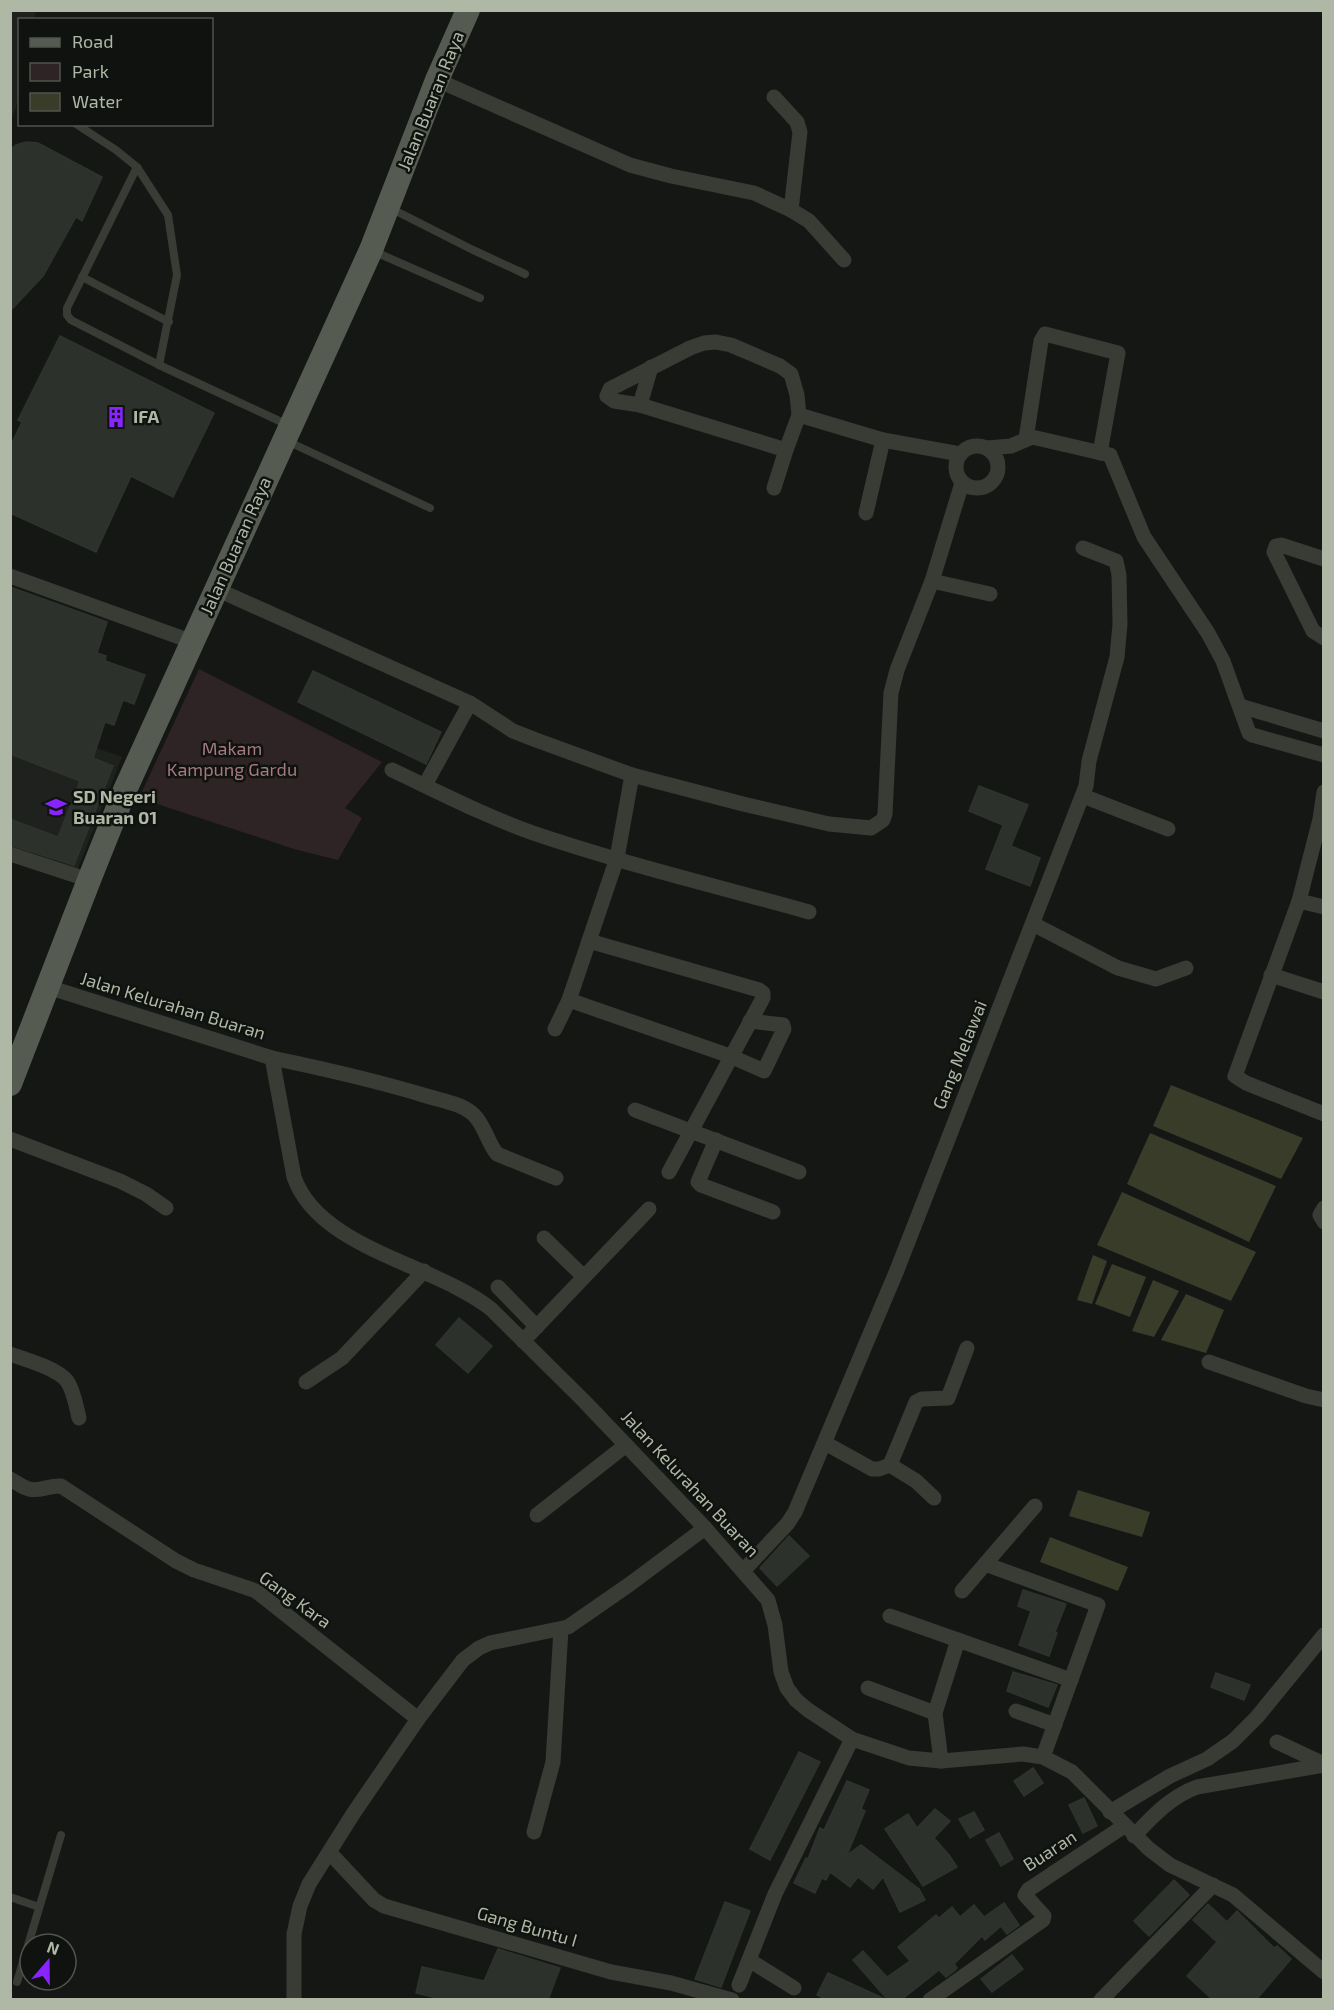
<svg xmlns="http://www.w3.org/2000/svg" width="1334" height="2010" font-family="'Exo 2',sans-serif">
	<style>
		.built { fill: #1e211d }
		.green { fill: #2f2425 }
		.water { fill: #383c29 }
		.building { fill: #2d312c; stroke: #2f332e; stroke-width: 1.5 }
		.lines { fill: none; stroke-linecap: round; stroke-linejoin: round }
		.service { stroke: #383c35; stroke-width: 8 }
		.minor { stroke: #383c35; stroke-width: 15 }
		.primary { stroke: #555b51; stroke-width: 24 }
		.labels { text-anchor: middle; stroke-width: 5; stroke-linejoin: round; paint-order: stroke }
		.street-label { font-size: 18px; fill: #afb8a5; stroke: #101210 }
		.poi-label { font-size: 18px; font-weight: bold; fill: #afb8a5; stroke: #101210; text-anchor: start }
		.park-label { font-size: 18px; fill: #a57a81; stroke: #101210 }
	</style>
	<rect width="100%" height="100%" fill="#151715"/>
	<g class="built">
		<path d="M11,10l25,1 -2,8 -14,1 -1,70 -3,18 -5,11z"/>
		<path d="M10,718l112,39 -49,124 -62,-23z"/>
	</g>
	<path class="green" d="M199,669l183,93 -37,46 17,10 -24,42 -44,-11 -155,-51z"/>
	<g class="water">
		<path d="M1171,1085l132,53 -22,41 -128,-53z"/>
		<path d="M1150,1133l126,53 -27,56 -122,-58z"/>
		<path d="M1122,1192l134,60 -25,49 -134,-56z"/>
		<path d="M1093,1255l14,6 -15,43 -15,-4z"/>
		<path d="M1112,1264l34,13 -16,40 -35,-13z"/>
		<path d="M1153,1280l26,11 -25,46 -22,-6z"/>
		<path d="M1186,1294l38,16 -18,43 -45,-13z"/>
		<path d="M1078,1490l72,22 -8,25 -73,-21z"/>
		<path d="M1050,1537l78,30 -10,24 -78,-29z"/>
	</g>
	<g class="building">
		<path d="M26,142l12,1 64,34 -20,44 -6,-4 -33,59 -33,35v-161l6,-5z"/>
		<path d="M60,336l154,77 -41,84 -42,-21 -35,76 -86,-39v-66l12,-25 -4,-2z"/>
		<path d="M10,587l97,35 -10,31 9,3 -1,5 40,14 -11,29 -11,-4 -9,25 -9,-3 -12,36 20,8 -39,99 -64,-20v-26l48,18 22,-56 -70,-27z"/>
		<path d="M313,671l128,61 -15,32 -128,-62z"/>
		<path d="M979,786l49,19 -17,41 29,12 -10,28 -44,-17 17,-44 -34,-14z"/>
		<path d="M459,1318l33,28 -24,27 -32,-28z"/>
		<path d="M789,1536l20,20 -32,30 -17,-18z"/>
		<path d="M1023,1590l43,14 -11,28 2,1 -8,23 -30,-11 12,-34 -13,-5z"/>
		<path d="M1013,1672l44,13 -9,22 -41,-16z"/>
		<path d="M1216,1673l34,12 -6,15 -33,-13z"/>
		<path d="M799,1752l21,10 -50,98 -20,-11z"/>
		<path d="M1033,1768l10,15 -19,13 -10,-15z"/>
		<path d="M847,1781l22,9 -8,19 4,2 -18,44 14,-10 58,44 6,11 -25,12 -17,-35 -10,12 -15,-12 -8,10 -20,-15 -4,8 -4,-2 -7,15 -21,-10 12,-25 2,1 12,-31 4,2z"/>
		<path d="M1084,1798l13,28 -14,7 -14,-28z"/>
		<path d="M935,1809l15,12 -16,17 15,17 8,12 -34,19 -38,-57 23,-15 9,14z"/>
		<path d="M974,1812l10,18 -14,8 -11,-19z"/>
		<path d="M999,1833l14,26 -12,7 -15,-26z"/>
		<path d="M1174,1880l15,15 -40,41 -15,-15z"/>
		<path d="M725,1902l25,9 -29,76 -26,-8z"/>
		<path d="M1004,1903l15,22 -12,9 -6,-8 -16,14 -3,-4 -28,28 3,4 -4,4 -7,5 -7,-7 -38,30h-13l-35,-40 10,-9 24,26 23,-16 -12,-14 38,-32 3,3 13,-11 8,10 14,-12 10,12z"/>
		<path d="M1208,1904l19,18 10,-11 37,37 3,-2 14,13 -35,41h-43l-26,-24 30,-34 -24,-22z"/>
		<path d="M498,1949l62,19 -12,32h-103l-29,-7 6,-26 62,14z"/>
		<path d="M1012,1955l11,14 -31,23 -11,-13z"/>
		<path d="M828,1973l59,27h-60l-10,-5z"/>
	</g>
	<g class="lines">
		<g class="service">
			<path d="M76,124l40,26 21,17 31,48 9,60 -18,90"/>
			<path d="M137,167l-70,141v7l4,5 88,45 129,60"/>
			<path d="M390,208l83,42 52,24"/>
			<path d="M373,251l107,47"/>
			<path d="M82,277l87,45"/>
			<path d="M287,441l143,67"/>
			<path d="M10,1897l29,10"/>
			<path d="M17,1982l44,-147"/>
		</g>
		<g class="minor">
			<path d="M437,80l193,85 41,11 83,17 37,17 18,11 35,39"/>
			<path d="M774,97l23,25 3,10 -9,78"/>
			<path d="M716,342l15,3 49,21 11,8 6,21 2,20 -13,35 -146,-45 -26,-4 -7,-5 3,-7 80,-41 14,-5z"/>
			<path d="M640,405l11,-38"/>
			<path d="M799,415l84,25 77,14"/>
			<path d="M1026,439l15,-98 4,-7 73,19 -18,100"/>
			<circle cx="977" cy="467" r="21"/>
			<path d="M987,448l24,-2 21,-9 78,18 34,82 64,96 15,28 26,72 3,2 72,20"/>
			<path d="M774,488l12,-38"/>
			<path d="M866,513l17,-73"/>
			<path d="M1324,559l-43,-14 -5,1 -2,6 39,79 11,7"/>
			<path d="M10,576l183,66"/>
			<path d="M932,581l58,13"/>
			<path d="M216,589l254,114 43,28 23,9 96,35 111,29 86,20 42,4 12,-8 2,-6 6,-121 6,-23 35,-89 30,-98"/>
			<path d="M1240,706l84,25"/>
			<path d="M392,770c47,22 93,46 141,63 91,31 184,53 276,79"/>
			<path d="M425,785l45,-82"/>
			<path d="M1324,792l-4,27 -21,82 -64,175 11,7 78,31"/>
			<path d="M1083,796l85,33"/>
			<path d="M10,854l79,26"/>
			<path d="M1299,901l25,6"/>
			<path d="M1033,924l85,44 38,11 30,-11"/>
			<path d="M589,941l170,49 4,3v5l-94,174"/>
			<path d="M1271,975l53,17"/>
			<path d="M48,987l224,71 22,119c25,72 141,87 197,132l93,92 121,127 63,72 7,25 6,47 6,16 9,12 12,10 44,29 57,19 32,3 82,-7 20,3 29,15 77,77 21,16 63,30 91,77"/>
			<path d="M569,1000l161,56 34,15 20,-42 -1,-4 -33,-4"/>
			<path d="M555,1029l14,-29 48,-142 15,-83"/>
			<path d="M272,1058c53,11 106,23 158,39 14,4 32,7 43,17 12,11 14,28 24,40l59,24"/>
			<path d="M635,1110l164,62"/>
			<path d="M10,1139l110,42 26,13 20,14"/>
			<path d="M716,1140l-18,42 3,3 72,27"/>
			<path d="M1324,1208l-4,7 4,7"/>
			<path d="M544,1238l40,39"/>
			<path d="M498,1287l39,40"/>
			<path d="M523,1341l126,-132"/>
			<path d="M10,1354c16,6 47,14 57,27 7,10 9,25 12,37"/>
			<path d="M1209,1362l97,34 18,4"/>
			<path d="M306,1382l36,-24 82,-87"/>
			<path d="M825,1443l47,26h7l11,-4 26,-63 6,-3 26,-1 19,-50"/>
			<path d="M890,1465l26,16 18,17"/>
			<path d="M10,1479c6,3 13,9 19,10 10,3 21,-4 32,-3l115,75 18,9 62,21 162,128"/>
			<path d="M537,1515l89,-70"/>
			<path d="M985,1564l113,41 -55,152"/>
			<path d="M744,1570l44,-47 7,-11 102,-242 189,-484 3,-25 28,-104 3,-33 -1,-49 -3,-14 -33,-13"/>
			<path d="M962,1591l73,-85"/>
			<path d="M890,1616l181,64"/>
			<path d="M868,1688l67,25"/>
			<path d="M1016,1711l39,14"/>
			<path d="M1277,1742l47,22"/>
			<path d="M941,1761l-6,-48 23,-73"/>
			<path d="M1110,1812l60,-36 37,-17 26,-18 24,-24 67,-82"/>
			<path d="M534,1832l19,-70 8,-133"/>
			<path d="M1134,1836c19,-20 36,-39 63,-49l127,-22"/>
			<path d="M330,1853l44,47 10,6 227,66 60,11 61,17"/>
			<path d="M749,1960l45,28"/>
			<path d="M739,1985l36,-91 77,-155"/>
			<path d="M294,2000v-66l6,-28 9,-22 44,-70 65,-95 45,-59 16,-12 11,-5 78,-16 62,-43 75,-56"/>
			<path d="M930,2000l113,-80 1,-4 -19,-21 3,-5 96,-64"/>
			<path d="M1101,2000l112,-115"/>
		</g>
		<path class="primary" d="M10,1084l79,-204 36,-90 246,-540 66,-170 31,-70"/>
	</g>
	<defs>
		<symbol id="building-bare" viewBox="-9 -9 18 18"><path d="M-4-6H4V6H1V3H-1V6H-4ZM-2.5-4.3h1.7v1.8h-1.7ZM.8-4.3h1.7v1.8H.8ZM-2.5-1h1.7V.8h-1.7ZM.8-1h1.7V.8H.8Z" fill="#8824ff" stroke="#101210" stroke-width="2.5" paint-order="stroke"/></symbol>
		<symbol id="school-bare" viewBox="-9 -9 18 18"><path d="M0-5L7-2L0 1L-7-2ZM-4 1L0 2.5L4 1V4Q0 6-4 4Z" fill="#8824ff" stroke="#101210" stroke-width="2.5" paint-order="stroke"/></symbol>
	</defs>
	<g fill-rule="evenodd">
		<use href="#building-bare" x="101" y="402" width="30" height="30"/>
		<use href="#school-bare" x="41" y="792" width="30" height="30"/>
	</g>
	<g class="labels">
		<g class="street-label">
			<text transform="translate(431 101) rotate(-68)" y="6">Jalan Buaran Raya</text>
			<text transform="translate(236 546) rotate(-66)" y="6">Jalan Buaran Raya</text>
			<text transform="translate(173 1006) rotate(17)" y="6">Jalan Kelurahan Buaran</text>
			<text transform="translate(960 1055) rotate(-68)" y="6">Gang Melawai</text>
			<text transform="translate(690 1484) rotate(47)" y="6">Jalan Kelurahan Buaran</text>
			<text transform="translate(295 1600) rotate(36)" y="6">Gang Kara</text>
			<text transform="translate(1050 1851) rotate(-33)" y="6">Buaran</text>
			<text transform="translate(527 1927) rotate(16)" y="6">Gang Buntu I</text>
		</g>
		<g class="poi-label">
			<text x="133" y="423">IFA</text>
			<text x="73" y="803">SD Negeri<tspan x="73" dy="21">Buaran 01</tspan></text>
		</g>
		<g class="park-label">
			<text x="232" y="755">Makam<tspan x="232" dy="21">Kampung Gardu</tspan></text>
		</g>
	</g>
	<rect width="1334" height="2010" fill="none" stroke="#afb8a5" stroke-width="24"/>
	<rect x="18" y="18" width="195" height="108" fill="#101210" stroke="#50544c" stroke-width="1.5"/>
	<rect x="30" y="38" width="30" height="9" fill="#555b51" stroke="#50544c" stroke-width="1.5"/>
	<text x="72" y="48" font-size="18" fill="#afb8a5">Road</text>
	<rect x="30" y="63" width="30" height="18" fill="#2f2425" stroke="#50544c" stroke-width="1.5"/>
	<text x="72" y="78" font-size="18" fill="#afb8a5">Park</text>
	<rect x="30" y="93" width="30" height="18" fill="#383c29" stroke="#50544c" stroke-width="1.5"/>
	<text x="72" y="108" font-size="18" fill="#afb8a5">Water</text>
	<g transform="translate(48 1962) rotate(20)"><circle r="28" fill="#101210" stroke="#50544c" stroke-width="1.5"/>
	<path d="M0-4.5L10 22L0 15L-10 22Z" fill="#8824ff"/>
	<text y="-9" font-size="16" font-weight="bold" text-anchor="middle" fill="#afb8a5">N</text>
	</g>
</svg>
